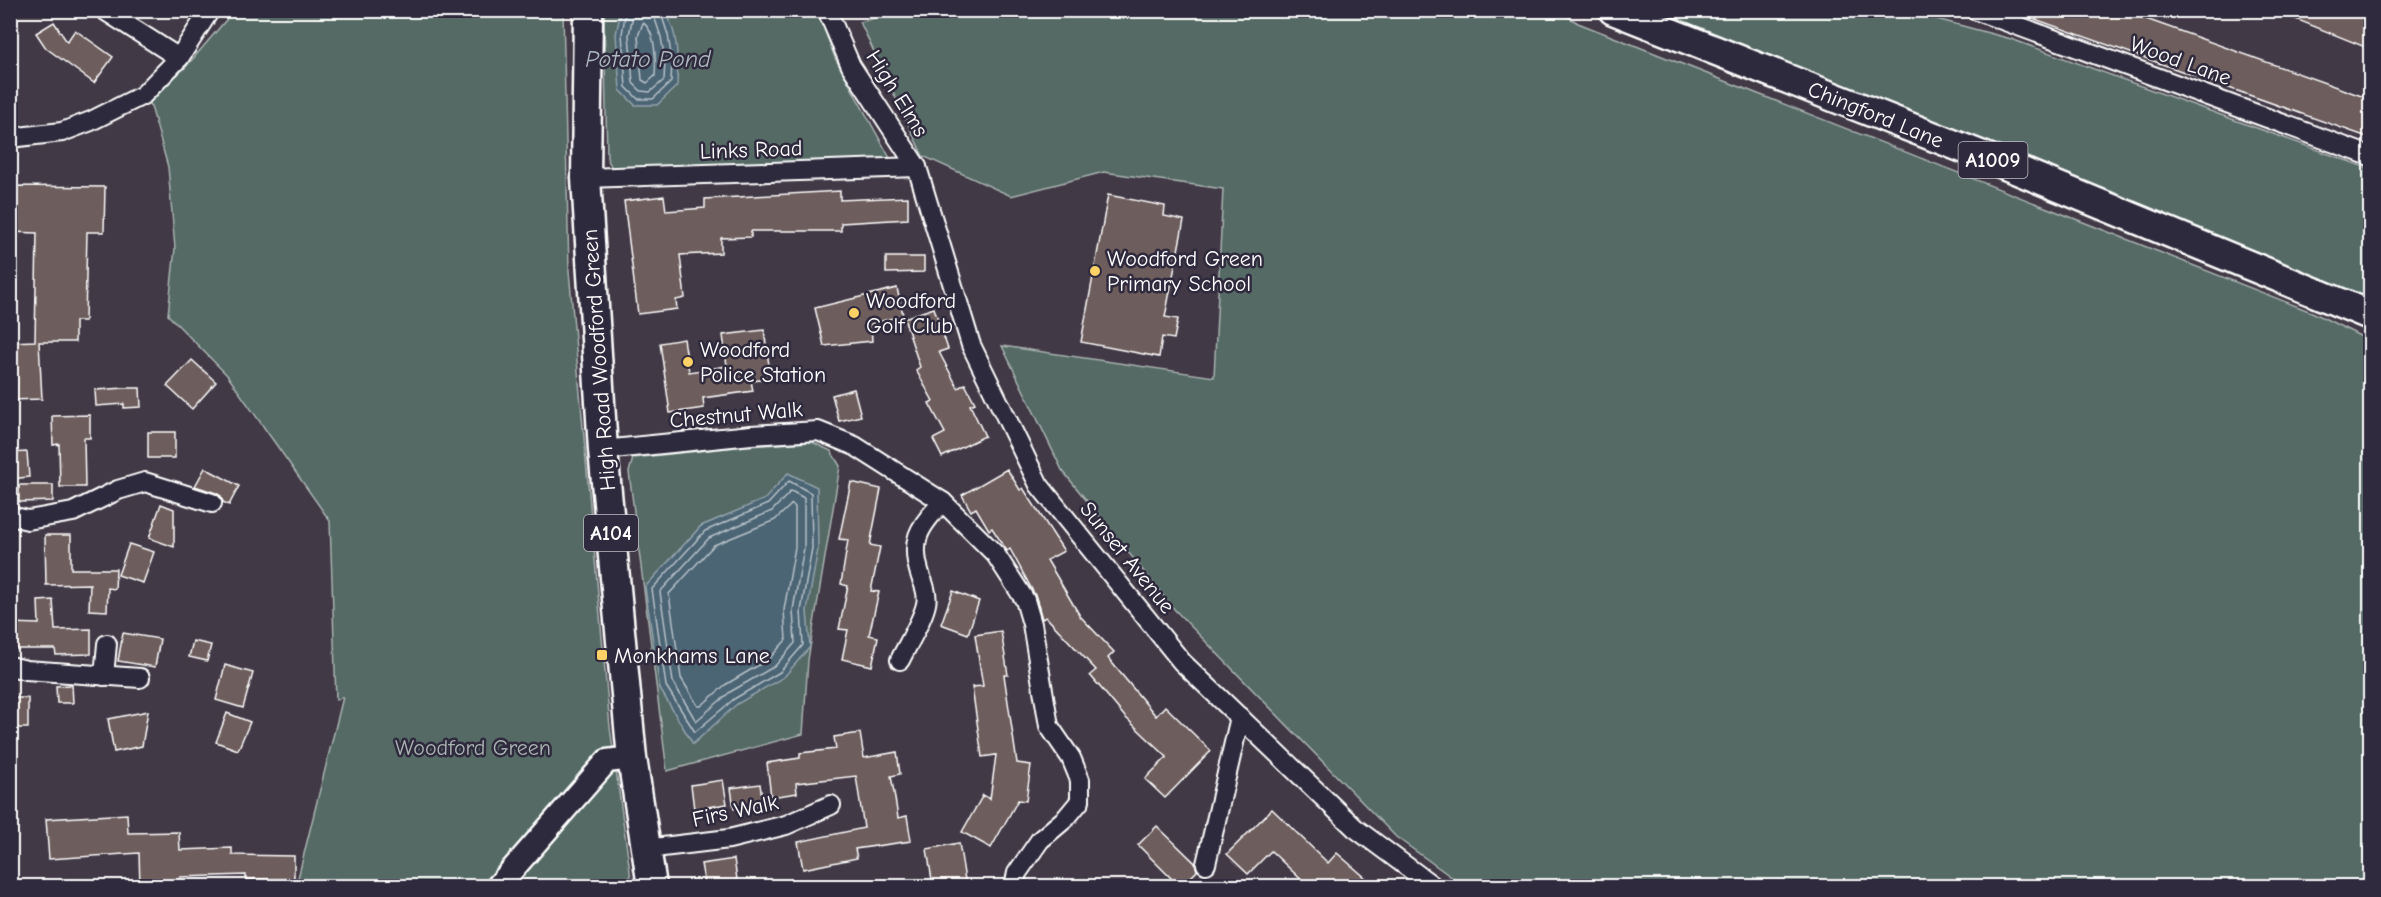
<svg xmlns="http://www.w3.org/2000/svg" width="2381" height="897" font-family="'Comic Neue',sans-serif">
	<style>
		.green { fill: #546a65; stroke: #aab4b2; stroke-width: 1.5 }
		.water { fill: #4c6575; stroke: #94a3ac; stroke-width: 1.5 }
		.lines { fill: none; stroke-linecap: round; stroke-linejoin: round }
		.shore { stroke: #b7c1c8; stroke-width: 1.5 }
		.building { fill: #6d5d5b; stroke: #fff; stroke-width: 1.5 }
		.minor-casing { stroke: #fff; stroke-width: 22 }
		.tertiary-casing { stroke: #fff; stroke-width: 27 }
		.primary-casing { stroke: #fff; stroke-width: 33 }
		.minor { stroke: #2f2a3d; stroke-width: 18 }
		.tertiary { stroke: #2f2a3d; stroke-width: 22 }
		.primary { stroke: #2f2a3d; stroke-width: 28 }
		.poi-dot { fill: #ffd166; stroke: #2f2a3d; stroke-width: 2 }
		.labels { text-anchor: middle; stroke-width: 5; stroke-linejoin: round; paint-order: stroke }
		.shield { fill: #2f2a3d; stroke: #c1bfc5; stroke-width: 1.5 }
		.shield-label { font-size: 21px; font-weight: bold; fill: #fff }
		.street-label { font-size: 22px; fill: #fff; stroke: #2f2a3d }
		.poi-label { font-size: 22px; fill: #fff; stroke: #2f2a3d; text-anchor: start }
		.park-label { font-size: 22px; fill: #aab4b2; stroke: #2f2a3d }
		.water-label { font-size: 24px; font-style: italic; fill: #aebac1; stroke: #2f2a3d }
	</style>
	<rect width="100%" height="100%" fill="#423946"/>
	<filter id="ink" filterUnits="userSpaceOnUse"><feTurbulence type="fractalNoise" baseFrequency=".0167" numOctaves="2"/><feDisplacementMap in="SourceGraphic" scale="12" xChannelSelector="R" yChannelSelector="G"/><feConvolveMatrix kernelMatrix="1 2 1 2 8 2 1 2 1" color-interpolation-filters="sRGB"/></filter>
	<g filter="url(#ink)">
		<g class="green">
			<path d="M904,10l655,1 19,12 736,290 56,28v545h-906l-68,-49 -222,-228 -112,-139 -60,-124 212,31 9,-188 -119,-17 -93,24 -88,-40 -63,-134z"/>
			<path d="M230,11h333l6,260 41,456 22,159h-336l47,-189 -7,3 -6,-179 -103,-146 -59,-60 7,-67 -7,-81 -19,-68 36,-31 41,-48z"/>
			<path d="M604,11h214l17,47 56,102 -271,11 -8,-3 -5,-10z"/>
			<path d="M1640,11h267l104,28 359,130v132z"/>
			<path d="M812,442l19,9 9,15 -32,194 -5,74 -136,37 -38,-299 4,-14 113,-12z"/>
		</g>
		<g class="water">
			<path d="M621,11h43c15,20 14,51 13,75l-20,19h-22l-15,-15 -4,-56z"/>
			<path d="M788,473l29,14 1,62 -11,62 3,36 -26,30 -47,27 -44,40 -33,-55 -15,-102 56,-61 64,-27z"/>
		</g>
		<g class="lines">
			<g class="shore">
				<path d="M626,10l-4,24 4,53 12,12h15l18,-17 1,-21 -4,-26 -8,-25"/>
				<path d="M634,10l-5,25 4,48 8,8 9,1 14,-12 1,-19 -4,-24 -9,-27"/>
				<path d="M643,23c13,8 13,38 12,53l-8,7 -5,-3 -4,-44z"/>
				<path d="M789,481l22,12 1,55 -11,63 2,34 -23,27 -46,27 -39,33 -29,-46 -14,-97 53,-58 63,-27z"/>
				<path d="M791,491l13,7v50l-11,62 2,33 -20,23 -45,26 -34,29 -23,-39 -13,-90 49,-54 63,-27z"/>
				<path d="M792,504l3,3v40l-11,63 2,30 -17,19 -44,26 -24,21h-3l-17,-28 -12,-84 45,-49 61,-25z"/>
			</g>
		</g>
		<g class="building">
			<path d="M2019,10h102l249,89v39l-352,-125z"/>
			<path d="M2276,10h94v39l-94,-38z"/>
			<path d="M54,22l13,20 8,-12 38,27 -19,26 -48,-35 -10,-15z"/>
			<path d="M10,186l95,1 -1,45h-17l-2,89h-10v21h-36l3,57 -32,1v-58l25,-1 2,-108 -27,-1z"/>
			<path d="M840,191v9l68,-3v22l-67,4v8h-90v6l-30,1v15l-41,2 5,43 -9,2 1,9 -39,5 -14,-113 40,-5 2,15 39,-3v-9z"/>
			<path d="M1108,195l57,11 -1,10 20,4 -19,97 13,2 -4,20 -12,-2 -3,20 -78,-15z"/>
			<path d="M886,257h38v15l-38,1z"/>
			<path d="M897,288l6,27 -32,9 1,17 -48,5 -9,-38z"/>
			<path d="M934,308l14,41 -9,3 19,36 7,-4 10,19 -5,2 15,31 -43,21 -9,-18 12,-6 -16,-30 4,-2 -17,-31 4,-3 -16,-49z"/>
			<path d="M764,330l7,49 -20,2 2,10 -50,7 1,10 -34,5 -10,-70 24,-4 5,33 38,-6 -4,-31z"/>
			<path d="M192,360l24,22 -24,27 -25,-23z"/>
			<path d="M125,388h15l1,19 -17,1v-4l-28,2 -1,-16z"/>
			<path d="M854,389l7,27 -22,5 -7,-26z"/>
			<path d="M90,415v23h-6l1,49h-25l-1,-43 -6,1 -1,-29z"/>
			<rect x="148" y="432" width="27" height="26"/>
			<path d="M27,452l2,25 -19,2v-26z"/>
			<path d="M205,468l34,18 -10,19 -6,-3 -2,-6 -5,-3 -21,-7z"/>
			<path d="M1007,469l13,21 3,-2 41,63 -17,9 33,56 34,36 -6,6 48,58 9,-10 46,45 -46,47 -20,-19 22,-22 -42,-40 -35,-42 6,-5 -50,-53 -4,2 -6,-22 -26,-48 -3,2 -15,-23 -3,2 -13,-22 -5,3 -9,-16z"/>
			<path d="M851,482l30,7 -11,56 10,2 -9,44 8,1 -10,43 9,2 -6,29 -30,-7 6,-29 -9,-1 9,-43 -7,-2 7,-44 -9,-1z"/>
			<path d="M19,485h34v16l-34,1z"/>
			<path d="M161,504l13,5v38l-25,-9z"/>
			<path d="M45,535h26v34h45l-1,20 -7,-1 -1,23 -18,-1 1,-26 -44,1z"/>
			<path d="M129,544l25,8 -11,31 -25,-8z"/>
			<path d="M953,591l26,10 -11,33 -27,-10z"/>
			<path d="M53,600l2,30 36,-1v25l-35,1 -1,-6h-45v-26l29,1 -1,-23z"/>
			<path d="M1001,631l7,44h-4l13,88 14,2 -5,36 -8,-1 -27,48 -29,-16 21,-37 7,4 6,-44 -14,2 -10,-70 11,-1 -8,-51z"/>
			<path d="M123,633l37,6 -5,28 -37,-6z"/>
			<path d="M193,641l18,4 -4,16 -18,-4z"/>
			<path d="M225,665l28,8 -10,35 -27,-8z"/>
			<path d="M72,685l1,18h-16l-1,-17z"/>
			<rect x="10" y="698" width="18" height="30"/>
			<path d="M148,711l-6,35 -28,6 -6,-33z"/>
			<path d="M227,713l23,9 -12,28 -22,-8z"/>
			<path d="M860,733l4,25 33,-6 3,22 -9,2 4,22 3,20 9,-2 4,25 -56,8 2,9 -54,11 -5,-27 66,-14 -8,-52 -60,7 1,10 -26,4 -4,-34 33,-5v-5l36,-4 -2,-12z"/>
			<path d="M723,780l4,24 -33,5 -3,-24z"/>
			<path d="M760,784l3,21 -29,4 -3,-21z"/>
			<path d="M1272,809l56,54 9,-10 38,33h-67l-37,-35 -23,23 -21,-20z"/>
			<path d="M127,814l1,19 51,-1 1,18 52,-2v7l62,1v23h-48v-4l-66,2v7l-40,2 -1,-33 -90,6 -3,-40z"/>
			<path d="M1157,826l38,37 2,8 -15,15h-3l-41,-41z"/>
			<path d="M959,843l7,43h-33l-6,-37z"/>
			<path d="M734,859l4,27h-33l-4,-22z"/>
		</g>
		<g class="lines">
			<defs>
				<g id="minor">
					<path d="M104,10l75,48"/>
					<path d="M827,10l24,56 66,101 54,178 68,140 143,177 173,166 78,58"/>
					<path d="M1975,10l395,146"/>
					<path d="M10,138l52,-6 29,-11 52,-26 36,-37 31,-48"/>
					<path d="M586,178l331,-11"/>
					<path d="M603,450l148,-15 67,-4 37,15 88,56 53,53 29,45 7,24 17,102 22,32 9,22v21l-14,17 -26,22 -23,33 -3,13"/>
					<path d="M10,516l18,4 45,-8 45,-22 27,-8 67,21"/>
					<path d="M900,660c7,-15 23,-40 26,-56 2,-8 -2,-20 -5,-27 -12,-35 -3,-50 22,-75"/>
					<path d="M10,666l16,4 114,8"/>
					<path d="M104,676l3,-32"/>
					<path d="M646,849l83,-10 57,-14 45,-20"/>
					<path d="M1206,864l34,-147"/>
				</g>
				<path id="tertiary" d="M498,886l109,-125 25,-3"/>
				<g id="primary">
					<path d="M588,10l-2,168 17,272 29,308 20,128"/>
					<path d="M1613,10l380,150 377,155"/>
				</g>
			</defs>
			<use href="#minor" class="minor-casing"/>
			<use href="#tertiary" class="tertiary-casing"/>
			<use href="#primary" class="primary-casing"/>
			<use href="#minor" class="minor"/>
			<use href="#tertiary" class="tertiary"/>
			<use href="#primary" class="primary"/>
		</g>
	</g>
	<g class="poi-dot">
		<circle cx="1095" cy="271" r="6"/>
		<circle cx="854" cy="313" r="6"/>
		<circle cx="688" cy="362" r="6"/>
		<rect x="596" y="649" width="12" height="12" rx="3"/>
	</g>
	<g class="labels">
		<g class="shield">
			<rect x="1958.5" y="142" width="69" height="36" rx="4.5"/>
			<rect x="584" y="515" width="54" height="36" rx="4.5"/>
		</g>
		<g class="shield-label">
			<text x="1993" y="167">A1009</text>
			<text x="611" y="540">A104</text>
		</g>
		<g class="street-label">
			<text transform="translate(2181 60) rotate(20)" y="8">Wood Lane</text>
			<text transform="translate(898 93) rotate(58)" y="8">High Elms</text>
			<text transform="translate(1876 114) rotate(22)" y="8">Chingford Lane</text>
			<text transform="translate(751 149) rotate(-2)" y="8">Links Road</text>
			<text transform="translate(598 360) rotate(-94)" y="8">High Road Woodford Green</text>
			<text transform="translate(736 414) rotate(-5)" y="8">Chestnut Walk</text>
			<text transform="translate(1128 557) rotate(51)" y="8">Sunset Avenue</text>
			<text transform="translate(735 810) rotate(-12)" y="8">Firs Walk</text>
		</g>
		<g class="poi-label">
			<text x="1107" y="266">Woodford Green<tspan x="1107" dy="25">Primary School</tspan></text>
			<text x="866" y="308">Woodford<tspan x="866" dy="25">Golf Club</tspan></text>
			<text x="700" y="357">Woodford<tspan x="700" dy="25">Police Station</tspan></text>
			<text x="614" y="663">Monkhams Lane</text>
		</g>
		<g class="park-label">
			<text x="473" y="755">Woodford Green</text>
		</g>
		<g class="water-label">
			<text x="648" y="67">Potato Pond</text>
		</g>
	</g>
	<rect width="2381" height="897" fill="none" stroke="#2f2a3d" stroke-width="36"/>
	<rect x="18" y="18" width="2345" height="861" fill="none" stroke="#fff" stroke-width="2" filter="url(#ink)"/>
</svg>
